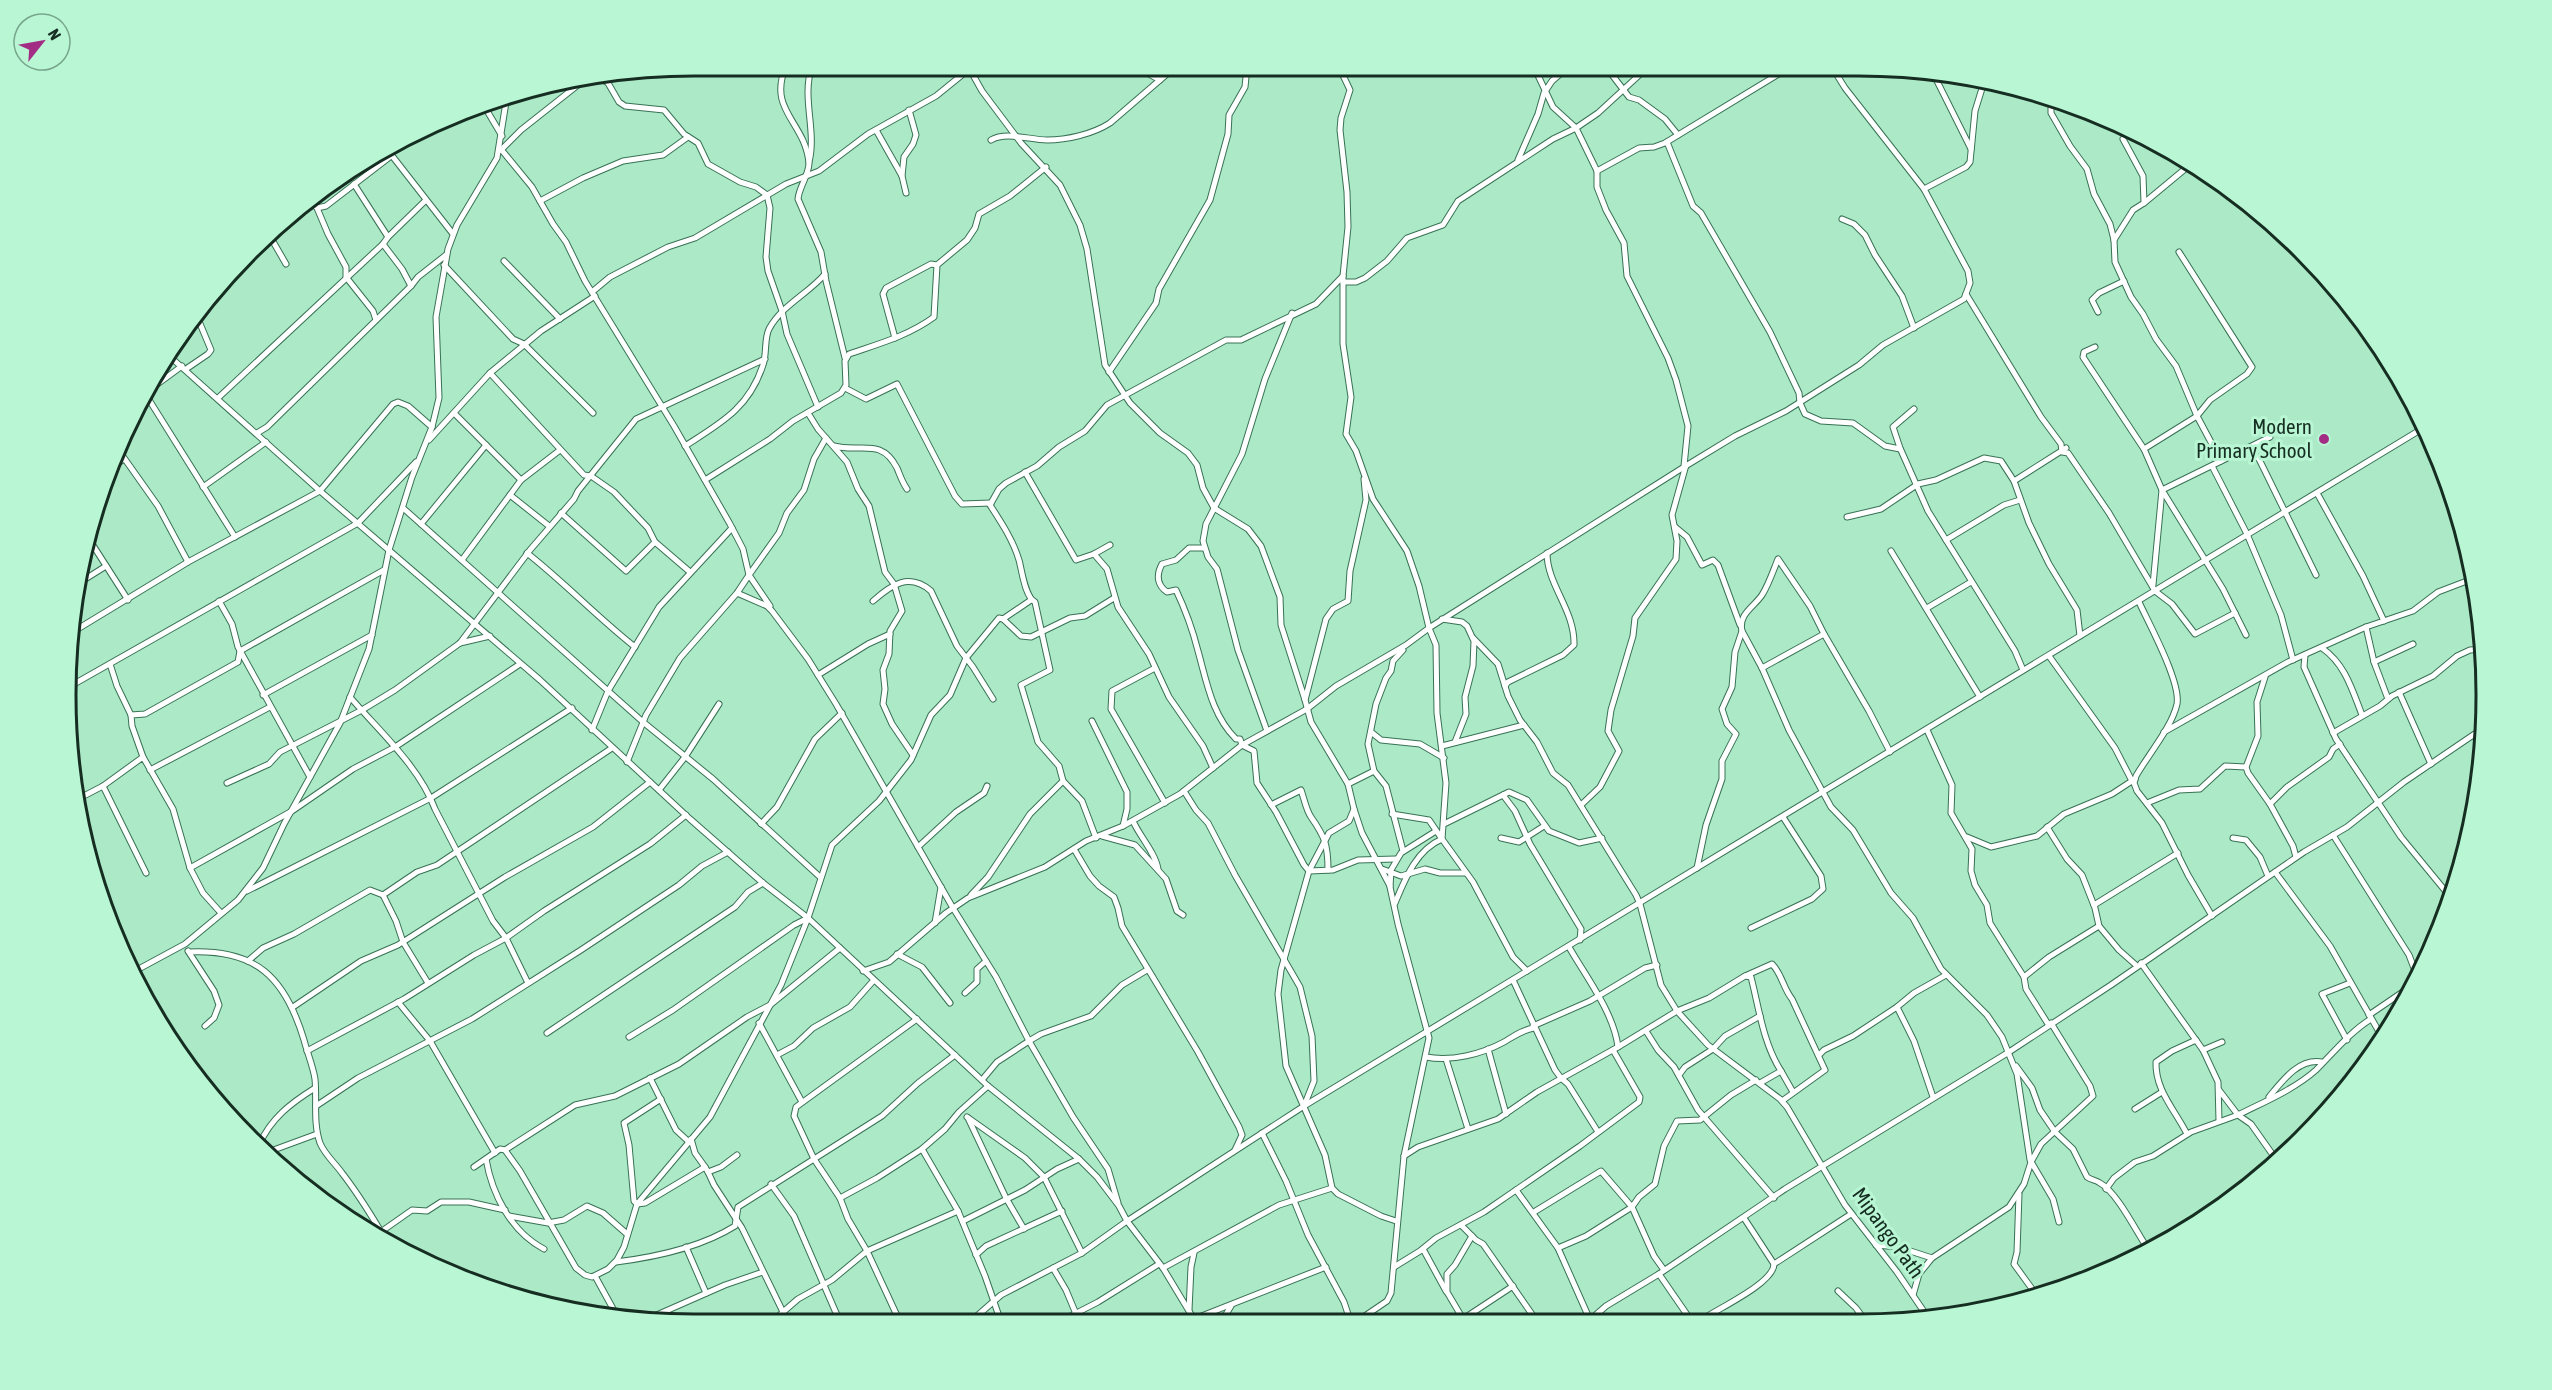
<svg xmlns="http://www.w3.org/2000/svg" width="2552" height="1390" font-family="'Asap Condensed',sans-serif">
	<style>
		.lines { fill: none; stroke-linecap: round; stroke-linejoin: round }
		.minor-casing { stroke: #387255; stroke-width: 7 }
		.minor { stroke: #fff; stroke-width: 5 }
		.poi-dot { fill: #a32d85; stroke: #b9f6d4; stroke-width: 2 }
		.labels { text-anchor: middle; stroke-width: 6; stroke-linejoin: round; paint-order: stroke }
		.poi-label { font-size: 21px; fill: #162e22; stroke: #b9f6d4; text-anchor: end }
		.street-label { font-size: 21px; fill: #162e22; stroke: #b9f6d4 }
		.rim { fill: none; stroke: #162e22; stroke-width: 3 }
	</style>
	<rect width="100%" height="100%" fill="#ace9c7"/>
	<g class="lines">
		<defs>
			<g id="minor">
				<path d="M786,66c-19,45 19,55 23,97 0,12 -10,24 -11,36l23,53 5,29 19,77"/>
				<path d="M968,66l14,25 39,52 39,42 20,40 7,24 18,116 25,38 30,30 28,20 9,12 6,23 11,20 34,21 13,17 19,51 1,28 24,75"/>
				<path d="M1141,66l6,7 13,7"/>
				<path d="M1339,67l11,23 -9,28 -1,12 7,62 1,35 -5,49v68l8,53 -5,37 10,17 17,48 34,52 12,35 10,42 7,17 1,68 9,70 -4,56 31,43 40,75 14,14"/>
				<path d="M1606,67l23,30 10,3 26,19 13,16"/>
				<path d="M1648,67l-50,46 -22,15 21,43v16l9,23 18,33 3,33 41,82 8,22 12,46 -4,40"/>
				<path d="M1662,67h1"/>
				<path d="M1832,67l13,21 79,101"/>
				<path d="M1933,73l38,76"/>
				<path d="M597,76l11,7 11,19 6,4 39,4 20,24 14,9 10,21 32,18 16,5 11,8 3,13 -4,49 2,14 14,40 5,23 31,73"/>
				<path d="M2051,100v13l19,33 17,23 7,25 16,30 4,16 1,22 16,35 12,17 13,25 20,27 21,50 24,45"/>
				<path d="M483,104l19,32"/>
				<path d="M876,130l26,46 4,17"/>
				<path d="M991,140c15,-9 39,0 56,0 20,0 46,-6 63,-17l65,-56"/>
				<path d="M1667,142l26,64 8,7 69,119 29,61 1,10 5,11 16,7 32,2 32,23 15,3"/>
				<path d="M386,148l67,86"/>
				<path d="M500,148l32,39 21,37 13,18 19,39 89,145 56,98 13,25 6,26 -12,18 -57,65 -34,57 -19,47"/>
				<path d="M501,150l20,-20 67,-53"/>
				<path d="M1518,160l20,-46 6,-21 8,-12 16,-14"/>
				<path d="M809,162c8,-32 -8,-64 3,-96"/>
				<path d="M1597,171l42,-23 15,-1 11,-4 125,-76"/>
				<path d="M902,176l2,-19 9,-13 3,-9 -7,-25"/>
				<path d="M354,184l34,53 -5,7 19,25 9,17 7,-9 28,-22"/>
				<path d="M308,200l9,8 9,-2 65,-50"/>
				<path d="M540,201l43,-23 40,-17 40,-6 25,-18"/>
				<path d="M2144,203l47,-39"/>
				<path d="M317,208l11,26 18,33v10l27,34 3,9"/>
				<path d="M1842,219l12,5 11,11 10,20 27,41 12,32"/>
				<path d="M388,237l37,-36"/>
				<path d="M2114,240l19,-30 11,-7 -1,-27 -20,-37"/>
				<path d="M251,253l20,-15 15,26"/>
				<path d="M504,261l56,58"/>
				<path d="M444,265l69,74 11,5 69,69"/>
				<path d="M1343,282h13l9,-4 22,-17 20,-23 36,-13 15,-24 95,-62 23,-11 -23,-21 -19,-40"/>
				<path d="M592,292l18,-15 58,-30 27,-9 91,-54 33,-13 49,-37 68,-38 37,-30"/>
				<path d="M1966,294l75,123 20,27 1,8 6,1 41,60 46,78 17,13 23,30 40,-21"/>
				<path d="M2098,312l-6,-12 7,-7 25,-12"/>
				<path d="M895,338l-12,-44 3,-6 45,-24 6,1"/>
				<path d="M2095,347l-11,5 -1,5 61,92 18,41 -9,95"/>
				<path d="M167,354l153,137 220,189 150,139 73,64 45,35 180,168 91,73 18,18 22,29 8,15 36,47 32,53"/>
				<path d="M186,369l22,-15 3,-4 -15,-36"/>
				<path d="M1109,372l47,-69 3,-14 51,-89 18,-66 1,-19 16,-28 2,-20"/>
				<path d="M490,373l94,102 7,1 23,16 34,36 7,14 35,30"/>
				<path d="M845,388l21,11 31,-15 58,112 7,8 29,-1"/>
				<path d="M148,391l34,-25"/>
				<path d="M146,395l89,142"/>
				<path d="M218,398l165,-154"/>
				<path d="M1914,409l-21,18 7,21 28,63 87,140 8,19"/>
				<path d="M454,413l67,67"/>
				<path d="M808,413l10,16 29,33 11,27 11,17 16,66 9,12 8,27 -12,20 -1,23 -6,16 2,19 -2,15 9,20 21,31"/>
				<path d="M257,433l10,-6 144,-141"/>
				<path d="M429,440l61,-67 51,-42 54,-35"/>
				<path d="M685,446c36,-23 64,-38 78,-81 4,-11 1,-26 6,-36 13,-24 39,-35 56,-55"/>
				<path d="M834,446c27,7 47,-9 63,22 3,7 5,14 10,21"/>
				<path d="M117,448l41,58 30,56"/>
				<path d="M2247,448l12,11 57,116"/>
				<path d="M2144,449l53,-33 13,-16 37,-26 5,-7 -73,-115"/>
				<path d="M2212,466l35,68 34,81 12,45"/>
				<path d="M109,469l15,-10"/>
				<path d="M1025,472l51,88 18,-6 16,-9"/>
				<path d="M705,480l65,-41 23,-18 48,-28 5,-8 -1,-24 4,-7c29,-10 59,-18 85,-37l3,-52 30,-25 8,-12 4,-14 31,-18 36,-29"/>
				<path d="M2014,481l15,42 20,41 28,46 3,26"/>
				<path d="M203,487l63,-45"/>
				<path d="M2317,493l46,83 21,45"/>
				<path d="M510,495l39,31"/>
				<path d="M403,508l240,214 70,57 107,98"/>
				<path d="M561,513l65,58 29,-29"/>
				<path d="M1847,517l34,-8 37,-25 18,-4 48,-22 17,3 13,20 52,-33"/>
				<path d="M421,524l65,-79"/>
				<path d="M2462,525l3,12"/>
				<path d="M1675,527l12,10 15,28 11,-5 5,5 22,60"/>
				<path d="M87,536l41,64"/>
				<path d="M1946,540l58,-35 16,-5"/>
				<path d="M1204,548h-15l-13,12 -14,4c-6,11 -5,21 5,28l9,-2c9,19 17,41 22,61 9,32 14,64 38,88h4l2,6 12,6 3,32 19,29 28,53 5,6 24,-1 25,-10 38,-1"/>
				<path d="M1891,551l89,146"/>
				<path d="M527,553c38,30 70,64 108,94"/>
				<path d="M1094,554l13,15 11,38 31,47 20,43 34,49 10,22"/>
				<path d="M462,560l59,-80 39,-30"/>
				<path d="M2469,560l2,20 4,14"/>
				<path d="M79,583l27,-17"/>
				<path d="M737,593l30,13 5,5 36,48 28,45 117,204 43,69 33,64 44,76 35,52 10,34"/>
				<path d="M219,601l13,23 6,23 72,130"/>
				<path d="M873,601c18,-16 36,-29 58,-10l26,55 16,21 20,32"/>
				<path d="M2139,602c10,22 42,80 38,102 -5,23 -29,51 -41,72l-2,7 3,8 25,32 26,52 24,41"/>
				<path d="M770,606l-21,-31 30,-42 8,-20 17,-23 10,-31 12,-21"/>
				<path d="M1927,608l44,-26"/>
				<path d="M1003,619l18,17 10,1 39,-19 15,-2 29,-18"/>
				<path d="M1442,619l20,3 5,4 7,15 -1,25 -8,31 1,17 -11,28"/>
				<path d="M2366,627l8,35 14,37"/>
				<path d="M71,633l117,-71 132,-71 73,-87 5,-2 10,4 24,21"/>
				<path d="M1824,634l-14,-28 -32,-47c-5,12 -9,25 -16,36 -8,12 -24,19 -20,36l20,37 27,62 42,77 22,23 38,63 22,25 28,51 46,46 15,22 15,37 13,86 23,39 6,23"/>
				<path d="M2246,635l-23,-46 -61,-99 108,-53"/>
				<path d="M1473,638l25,26 10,32 12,24 17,22 16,31 15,12 68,110 4,9 21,81 16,26 31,34 72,54 7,8 58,98 52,67 32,47"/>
				<path d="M460,643l30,-7"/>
				<path d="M2322,648c23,16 30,41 40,67"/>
				<path d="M1403,650l-10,11 -2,10 -5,7 -10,26 -8,40 6,27 12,15 17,65"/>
				<path d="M2305,655l-1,12 32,72 65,98 51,62"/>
				<path d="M2049,656l66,92 17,33"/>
				<path d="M2374,662l39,-18"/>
				<path d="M110,664l7,22 14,29 1,11 11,31"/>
				<path d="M1155,668l-43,23 -1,18 54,94"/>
				<path d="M1762,668l62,-34 45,77 21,41"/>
				<path d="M818,675l50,-31 22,-10"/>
				<path d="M2265,677l-8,25 1,34 -12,31 2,6 22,31 23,42 3,11"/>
				<path d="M1505,686l3,-4 55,-27 11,-10c1,-35 -27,-60 -27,-92"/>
				<path d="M67,688l291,-165 58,-61"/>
				<path d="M2399,692l32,72"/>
				<path d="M263,695l109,-60"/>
				<path d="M350,697c29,34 69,69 85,112l58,112 13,17 22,45"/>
				<path d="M131,715l14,-1 93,-52 2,-11 144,-81"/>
				<path d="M1092,721l35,71v17l-4,17"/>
				<path d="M592,730l16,-39 51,-84 73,-79"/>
				<path d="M1927,730l25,55 -1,28 21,36 -1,22 4,14 12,20 3,18 34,54"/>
				<path d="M1267,731l-29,-81 -21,-81 -9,-12 -5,-16 3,-17 36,-70 23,-75 27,-66"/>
				<path d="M1371,732l10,8 39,4 24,14"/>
				<path d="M2164,732l124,-70 78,-35 47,-16 25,-19 34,-13"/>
				<path d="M2333,733l47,-27 12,-10 41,-20 24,-20 13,-6 14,-1"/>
				<path d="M1442,746l82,-21"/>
				<path d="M150,770l120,-63"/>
				<path d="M1374,771l-26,13 6,25 -5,12 -20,12 -20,38 -28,99 -3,24 8,72 39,89 7,33 6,6 43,22 15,5"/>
				<path d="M1063,781l19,20 14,37"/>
				<path d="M227,783l42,-19 11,-12 82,-42 33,-20 65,-47 70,-93 44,-51 4,-8 58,-72 129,-60"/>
				<path d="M1348,784l-37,-62 -6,-22 21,-81 7,-10 15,-8 2,-30 16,-71 -2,-21"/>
				<path d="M103,786l43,87"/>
				<path d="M659,790l26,-33 34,-53"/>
				<path d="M1184,791l12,19 12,13 27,52 65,112 12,49 2,45 -10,25"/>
				<path d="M1503,795l12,16 15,33 51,85 -1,11"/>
				<path d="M78,799l25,-13 40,-29 30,52 17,59 13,25 18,20"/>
				<path d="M2147,803l32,-13 21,-1 25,-23 21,1"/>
				<path d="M2270,804l17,-17 42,-30 4,-8 7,-5"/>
				<path d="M1271,805l30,-15c3,8 5,20 10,27 14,20 17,28 17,53"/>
				<path d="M1581,805l19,-18 19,-36 -11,-20 3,-21 22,-74 2,-18 41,-59 1,-18 -5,-26 14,-50"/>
				<path d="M1354,809l8,24 28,53"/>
				<path d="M1392,814l37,6 13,19c-26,11 -37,40 -47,64"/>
				<path d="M1133,821c7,16 22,31 25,48"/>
				<path d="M761,824l16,-17 38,-68 27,-26"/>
				<path d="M1444,824l65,-32 18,8 22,31 30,12 23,-5"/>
				<path d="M2047,827l20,32 15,16 13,33 4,18 -50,31 -25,20 2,12 22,35"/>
				<path d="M2333,835l76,120 8,21"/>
				<path d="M1102,836l33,9 31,34 11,32 6,4"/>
				<path d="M1967,837l24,10 46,-11 27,-22 48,-20 23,-15"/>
				<path d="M1501,838l18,4 25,-16"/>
				<path d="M2233,838l13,2 14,17 8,19"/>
				<path d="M918,847l38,-35 28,-19 3,-7"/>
				<path d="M1074,849l16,27 9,10 15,11 4,11 4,18 76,126 41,75 3,8 -7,15"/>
				<path d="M89,862l54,129"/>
				<path d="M190,868l102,-57 61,-42 42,-22 125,-83"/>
				<path d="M1697,868l9,-43 16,-46v-18l14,-27 -9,-10 -5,-15 10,-22 3,-35 7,-21"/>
				<path d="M1382,869l19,7 24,-7 15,4h25"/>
				<path d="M2275,872l55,74 52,91"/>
				<path d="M247,891l184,-93 141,-90"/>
				<path d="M383,895l13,26 7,21 25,41"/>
				<path d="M971,895l17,-18 42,-63 33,-33 -4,-15 -21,-24 -17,-57 29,-15 -15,-68c-10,-5 -13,-31 -16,-42 -6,-20 -18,-38 -29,-55l9,-16 7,-6 31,-17 22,-19 26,-16 22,-26 119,-65h15l75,-36 27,-28"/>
				<path d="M2094,905l84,-52"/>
				<path d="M935,923l6,-36"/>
				<path d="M2099,926l20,24 18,16"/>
				<path d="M1751,928l61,-29 11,-10 -2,-13 -38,-59"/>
				<path d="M1569,947c17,30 45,66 49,100"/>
				<path d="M188,951l26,40 5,14 -5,13 -9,8"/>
				<path d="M189,952c67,-3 96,25 115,88 3,12 9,26 11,39 2,21 -2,44 5,64 5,12 15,20 22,30 14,18 26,37 38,57"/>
				<path d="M897,954l25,13 28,36"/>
				<path d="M248,961l15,-13 31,-14 76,-44 13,5 34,-23 20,-7 175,-117"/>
				<path d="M2141,963l62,87 15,32 1,39"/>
				<path d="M135,971l50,-27 53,-44 25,-32 21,-44 56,-101 29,-74 20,-99 23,-73 20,-50 7,-29 -3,-81 12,-68 9,-24 40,-67 10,-62"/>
				<path d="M863,971l26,-9 57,-49 22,-15 77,-31 41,-26 37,-15 57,-32 62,-49 65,-36 29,-23 70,-41 23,-17 255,-161 51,-31 51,-25 73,-46 24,-20 81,-46 6,-16 -2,-12 -44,-82 42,-22 4,-5 5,-51 9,-29"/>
				<path d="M1745,976l27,-12c10,10 11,24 20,35l33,71 -43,31"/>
				<path d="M1513,980l42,90 6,8 7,6 30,48"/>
				<path d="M965,993l12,-11v-13l9,-8"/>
				<path d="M398,1002l32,39 65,112"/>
				<path d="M293,1007l68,-46 37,-16 107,-68 88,-50 57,-45"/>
				<path d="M2369,1015l44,-30"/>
				<path d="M917,1019l-121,88 -2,9 20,43 68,-43 36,-33 37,-28"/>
				<path d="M759,1023l43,79"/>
				<path d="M1533,1026l57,-25 55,-33 12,-3"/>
				<path d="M1646,1031l12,19 16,17 24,43 76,88"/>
				<path d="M547,1033l188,-126 13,-15 15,-9"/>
				<path d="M629,1037l44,-27 121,-85 14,-7"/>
				<path d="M2347,1040l-25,-46 28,-11"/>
				<path d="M1488,1049l18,65"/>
				<path d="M2203,1050l19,-8"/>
				<path d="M307,1051l97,-52 70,-44 32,-17 38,-27 106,-67 36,-29"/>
				<path d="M777,1055l17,-9 19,-18 37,-21 24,-27"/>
				<path d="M1819,1055l5,-5 29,-14 44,-29"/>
				<path d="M1426,1057c25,5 56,-3 78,-15 10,-6 18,-12 30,-14"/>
				<path d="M1446,1059l22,70"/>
				<path d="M2016,1066l16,22 8,22 15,22 18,17 14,28c4,3 9,3 13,6 17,9 37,50 48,66"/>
				<path d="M1781,1071l12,21"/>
				<path d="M1679,1075l6,-8 28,-18 12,-13 35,-20"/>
				<path d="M650,1078l26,52 13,12"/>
				<path d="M982,1080l15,-18 32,-21 12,-7 50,-18 31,-31 25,-15"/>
				<path d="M2219,1090l19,25c26,-13 57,-26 78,-45 17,-17 34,-38 55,-51"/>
				<path d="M1933,1097l-19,-56 -17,-34 17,-14 32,-18"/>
				<path d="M2269,1097c14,-17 30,-39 53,-35"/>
				<path d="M661,1099l-37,24 5,22 5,56 3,3 8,-1 60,-36 3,5"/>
				<path d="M316,1106l42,-28 114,-59 109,-69 98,-65 23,-19 26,-14"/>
				<path d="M2135,1109l27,-17"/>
				<path d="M967,1117l58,41 19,19 38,76"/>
				<path d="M968,1118l38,80 18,31"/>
				<path d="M1262,1133l24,48 22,54 36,67 6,18"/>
				<path d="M2187,1134c-12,-24 -32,-44 -31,-72l16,-11 24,-11"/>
				<path d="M691,1139l4,14 10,14"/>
				<path d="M259,1145c12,-27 32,-42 56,-57"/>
				<path d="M922,1149l36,62"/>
				<path d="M505,1150l70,-45 40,-9 64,-32 68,-47 23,-12 70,-57"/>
				<path d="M268,1152l49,-18"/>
				<path d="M737,1155l-16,12 -13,5 6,13 28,43 41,84 -11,10"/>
				<path d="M1404,1156l14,-9 80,-28 39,-27 81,-45 59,-36 32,-13 36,-22 6,1c8,31 12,66 30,94l-21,12"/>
				<path d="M486,1159c6,35 25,73 58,90"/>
				<path d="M474,1167l26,-18 5,1 15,21 56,97 9,7 7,2 16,-8 9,-9 7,-13 13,-43 73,-87 71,-132 27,-67 24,-73 47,-44 32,-41 20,-45 19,-20 16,-37 33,-40 4,1 28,-19"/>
				<path d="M771,1184l23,32 46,106"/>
				<path d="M2106,1189l8,-11 21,-16 18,-6 38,-24 47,-17 13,9 24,34"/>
				<path d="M1516,1190l42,58 32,72"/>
				<path d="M2019,1194l-2,58 -3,12 21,29"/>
				<path d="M840,1198l8,21 19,32 33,71"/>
				<path d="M1534,1212l67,-41 31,36 -46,29 -28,12"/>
				<path d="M509,1216l39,7 16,-3 23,-14 16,7 24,21"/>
				<path d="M1744,1218l30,46 77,-50"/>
				<path d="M963,1221l62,-31 32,-21 22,-10"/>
				<path d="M1461,1225l15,15 7,4 53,76"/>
				<path d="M375,1236l37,-26 15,1 14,-9h28l36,8"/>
				<path d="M1472,1236l-17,29 -8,9v18l16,27 50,-33"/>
				<path d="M1876,1245l22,2 34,11"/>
				<path d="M686,1247l20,46"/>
				<path d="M1423,1249l23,42"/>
				<path d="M976,1255l10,-9 76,-35"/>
				<path d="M616,1262c40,-5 84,-14 119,-36l3,-19 76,-48 26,39 37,-20 45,-29 23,-20 14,-17 29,-26"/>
				<path d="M1394,1267l26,-16 16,-13 48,-26 96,-66 59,-44 1,-5 -27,-47"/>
				<path d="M1053,1268l13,22 13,31"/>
				<path d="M1163,1268l116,-63 53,-17"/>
				<path d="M1664,1270l-10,-14 -22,-49 7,-10 16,-13 9,-38 13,-25 23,-1 31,-25 25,-15"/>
				<path d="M1659,1274l31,45"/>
				<path d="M595,1276l22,40"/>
				<path d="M2080,1281l8,-5"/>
				<path d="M1838,1291l18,17 8,11"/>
				<path d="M1913,1295l6,-21 13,-16 77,-51 15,-23 7,-22 10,-18 52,-48 -3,-10 -39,-63"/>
				<path d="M1189,1310l2,-43 3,-14"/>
				<path d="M1194,1319l132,-52"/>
				<path d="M1703,1319c16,-11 71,-36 71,-55"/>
				<path d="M1359,1320l28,-19 4,-8 13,-137 25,-118 -31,-114 -8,-37 1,-17 10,-17 35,-22"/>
				<path d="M1590,1320l16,-14 53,-32 126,-85 224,-137 102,-67 193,-133 43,-25 57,-45 78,-53"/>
				<path d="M643,1321l82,-36 38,-13"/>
				<path d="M1061,1321l37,-19 61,-38"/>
				<path d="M1222,1321l9,-15"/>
				<path d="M788,1322l-5,-10 15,-13 34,-19 35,-29 91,-40 27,65 16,46"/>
				<path d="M970,1322l31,-27 81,-42 45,-32 177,-115 1121,-679"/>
			</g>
		</defs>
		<use href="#minor" class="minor-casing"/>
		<use href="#minor" class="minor"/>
	</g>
	<circle class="poi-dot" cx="2324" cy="439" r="6"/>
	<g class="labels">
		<g class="poi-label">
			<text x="2312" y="434">Modern<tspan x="2312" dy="24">Primary School</tspan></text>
		</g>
		<g class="street-label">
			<text transform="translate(1888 1233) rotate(54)" y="7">Mipango Path</text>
		</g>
	</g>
	<path d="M0 0H2552V1390H0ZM694 76H1858A618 618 0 0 1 2476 694V696A618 618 0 0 1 1858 1314H694A618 618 0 0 1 76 696V694A618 618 0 0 1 694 76Z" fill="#b9f6d4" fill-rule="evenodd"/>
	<path class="rim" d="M694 76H1858A618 618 0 0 1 2476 694V696A618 618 0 0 1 1858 1314H694A618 618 0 0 1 76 696V694A618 618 0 0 1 694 76Z"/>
	<g transform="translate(42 42) rotate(59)"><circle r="28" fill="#b9f6d4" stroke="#78a68d" stroke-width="1.5"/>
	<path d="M0-4.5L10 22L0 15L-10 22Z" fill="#a32d85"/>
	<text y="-9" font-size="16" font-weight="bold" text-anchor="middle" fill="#162e22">N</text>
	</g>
</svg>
